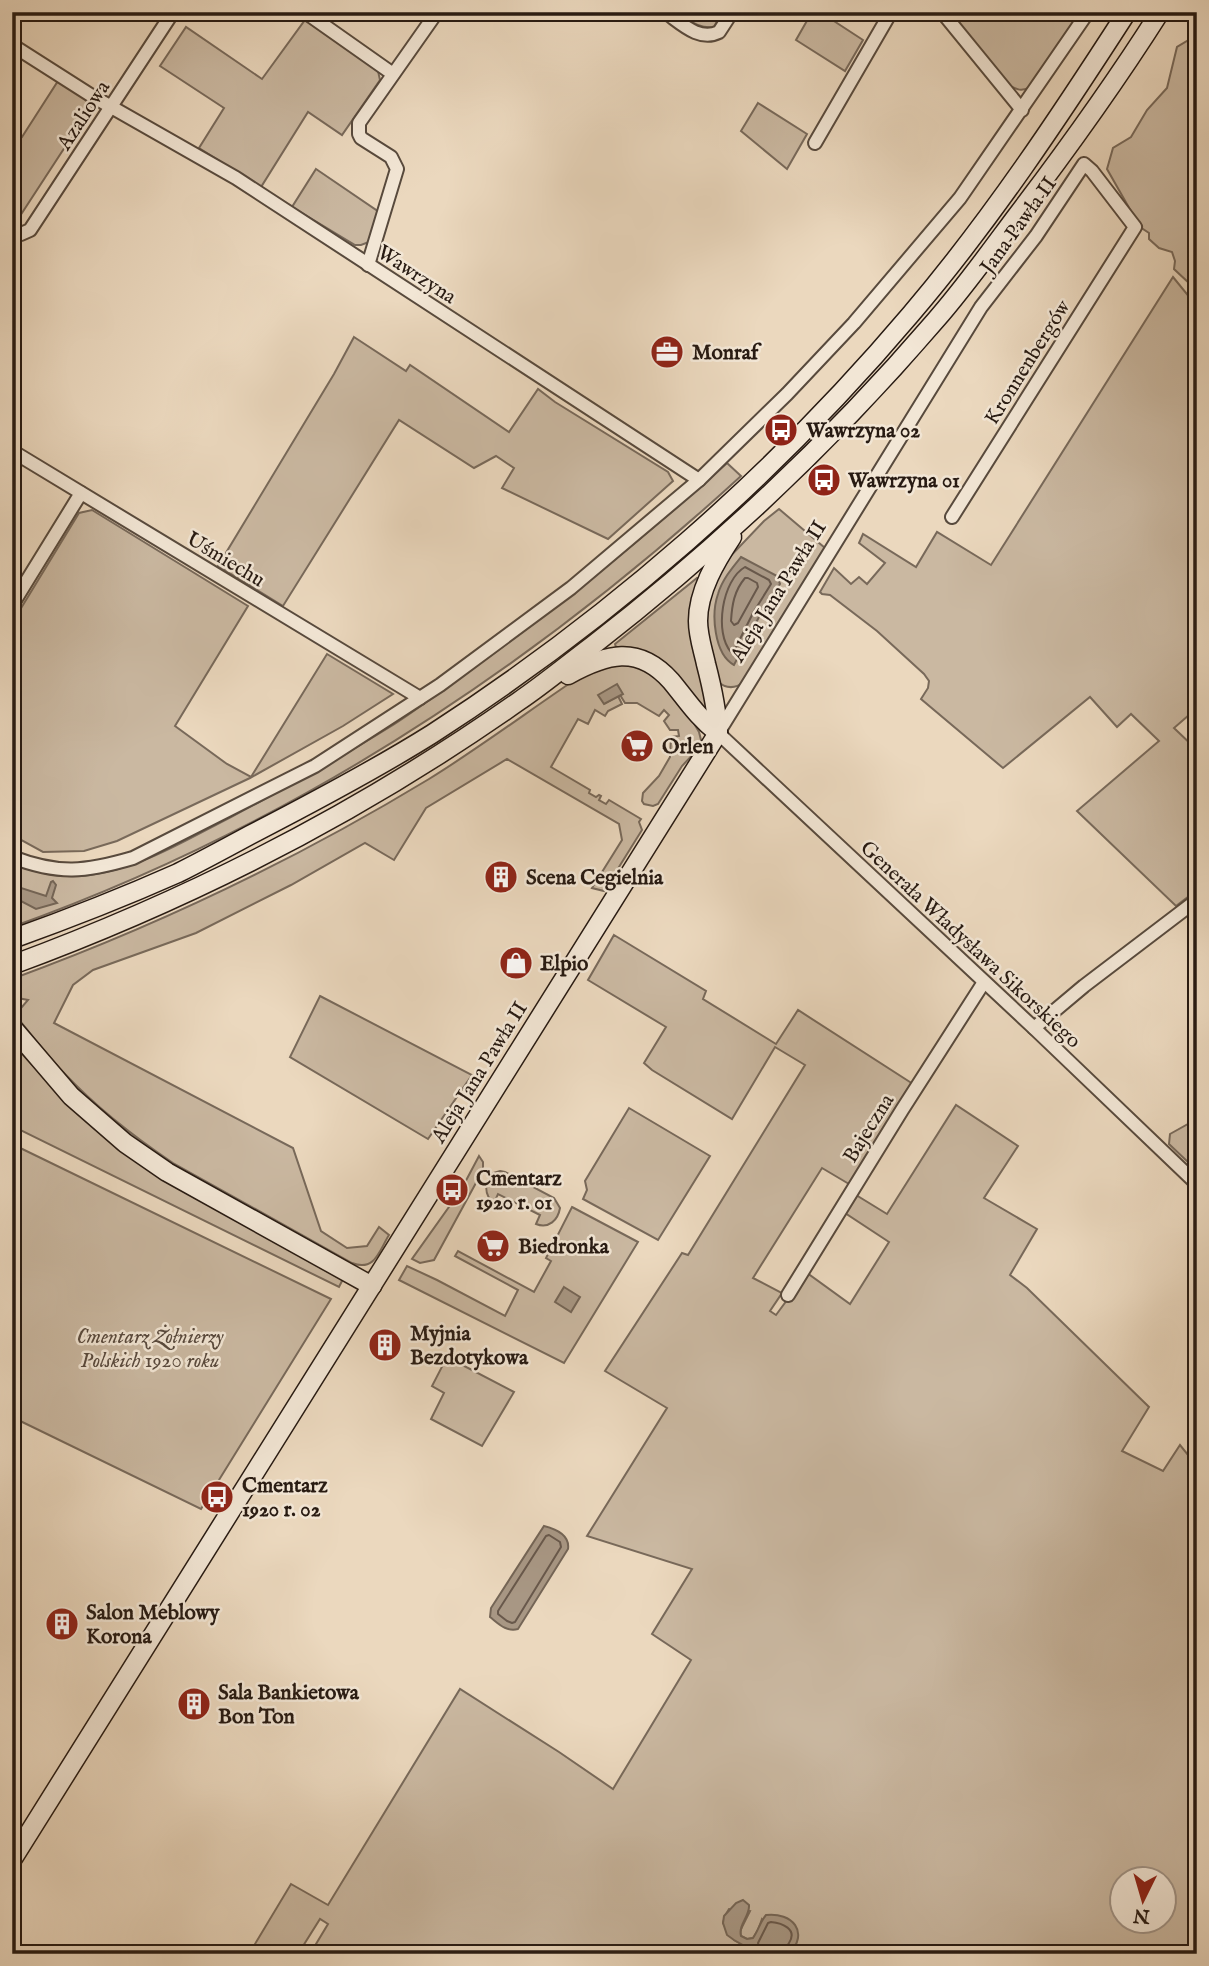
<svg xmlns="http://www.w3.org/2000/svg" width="1209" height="1966" font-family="'IM FELL English',serif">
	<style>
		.green { fill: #cab8a1; stroke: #78695a; stroke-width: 2; fill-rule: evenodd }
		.water { fill: #a89784; stroke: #746556; stroke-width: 2 }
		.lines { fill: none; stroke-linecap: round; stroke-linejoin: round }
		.shore { stroke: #68584b; stroke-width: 2 }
		.street-casing { stroke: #584a3d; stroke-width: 16 }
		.secondary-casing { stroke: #271a12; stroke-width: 21 }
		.street { stroke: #f2e6d5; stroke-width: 12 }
		.secondary { stroke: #f2e6d5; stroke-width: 18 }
		.labels { text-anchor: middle; stroke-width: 5; stroke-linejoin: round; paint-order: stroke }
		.street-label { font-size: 21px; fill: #271a12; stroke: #f2e6d5 }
		.poi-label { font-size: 21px; font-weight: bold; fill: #271a12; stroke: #f2e6d5; text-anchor: start }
		.park-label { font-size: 21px; font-style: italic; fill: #58493d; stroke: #f2e6d5 }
	</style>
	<rect width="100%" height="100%" fill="#ebd8be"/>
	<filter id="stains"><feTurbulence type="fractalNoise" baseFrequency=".00286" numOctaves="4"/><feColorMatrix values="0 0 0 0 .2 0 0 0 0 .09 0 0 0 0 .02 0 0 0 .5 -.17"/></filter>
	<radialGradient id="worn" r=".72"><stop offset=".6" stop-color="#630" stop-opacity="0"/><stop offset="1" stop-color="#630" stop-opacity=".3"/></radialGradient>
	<g class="green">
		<path d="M722,12l-8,15c-15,2 -25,-7 -37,-14z"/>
		<path d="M812,12h8l43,28 -18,31 -49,-31z"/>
		<path d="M948,12h132l-51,76c-8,3 -11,2 -19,-2z"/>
		<path d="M305,20l73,51 2,9 -38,55 -34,-23 -47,75 -62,-39 25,-40 -64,-42 26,-39 76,52z"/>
		<path d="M1197,35v259l-7,-10 -16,-15 1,-8 -3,-9 -13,-4 -10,-9v-6l-9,-6 -33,-58 6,-21 18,-11 16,-27 20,-22 10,-41z"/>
		<path d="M58,81l35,23 -73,112h-8v-84l10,5z"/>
		<path d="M758,103l49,31 -20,35 -46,-38z"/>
		<path d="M316,169l63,43 -10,30 -8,3h-6l-63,-38z"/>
		<path d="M1173,277l18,22 6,11v398l-23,20 23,22v53l-6,5 6,6v76l-21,16 -99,-95 82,-70 -28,-27 -14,13 -27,-30 -87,71 -82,-69 7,-11 1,-7 -5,-7 -47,-43 -47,-36 -8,-1 -2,-2 14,-24 17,16 8,-7 8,7 18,-21 -26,-20 4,-9 53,33 21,-35 54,33z"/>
		<path d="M354,337l52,34 4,-6 99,67 29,-43 17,13 113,70 5,9 -65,58 -106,-51 12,-20 -18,-12 -22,12 -75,-48 -116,186 -65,-40 116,-192z"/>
		<path d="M727,463l14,13c-214,196 -455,353 -729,451v-63c26,9 51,15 78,11 51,-7 96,-35 141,-58 55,-29 109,-59 162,-92 35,-23 69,-49 104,-74 80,-59 156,-121 230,-188z"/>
		<path d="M779,509l46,39 -81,134c-9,7 -18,7 -27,-1l-9,-34 -3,-38 17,-44 42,-44z"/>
		<path d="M92,510l156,96 -73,120 52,38 24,13 76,-123 66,40 -50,32 -93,52 -133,63 -33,10 -41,1 -31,-17v-212l67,-110z"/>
		<path d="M697,578l2,1 -8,24 -1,13 20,89 -3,8 -81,-65 -10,-1 -1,-3z"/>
		<path d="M615,661l38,10 39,49 7,12 2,8 -2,8 -17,18 -24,38 -5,2 -9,-2 -2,-3 1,-8 16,-17 11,-19 1,-20 8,-1 -1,-6h-8l-6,-9 5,-6 -5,-5 -5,6 -22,-13h-12l-5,-8 2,-2 -18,11 14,-8 4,8 -14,7 -3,5 -10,-6 -7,14 -10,-5 -27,48 39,23 -1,3 7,4 3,-2 2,1 -2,4 7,4 3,-4 32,19 -2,3 3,8 -38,61 -12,-3 30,-48 -3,-16 -112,-65 -81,49 -32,52 -29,-17 -74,42 -95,48 -103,37 -20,15 -19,38 239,125 28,83 26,17 20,-2 12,-19 10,8c-10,16 -14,37 -37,28l-179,-100c-39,-26 -77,-56 -109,-90 -17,-18 -33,-39 -49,-58l13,-15 -16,-3v-18c145,-53 285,-120 417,-200 55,-34 106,-73 159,-108z"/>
		<path d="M614,935l92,56 -3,8 73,45 22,-34 115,74 -64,100 -27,-16 -69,110 29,15 -12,18 6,4 31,-42 43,31 39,-62 -47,-31 14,-16 31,19 69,-109 62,41 -34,52 53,31 -27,46 17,13 122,119 -27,44 41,20 17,-26 17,21v488h-408l6,-7 -33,-28 -4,11 -5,8 -6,1 -6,-3 -1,-5 10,-20 -21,-2 -4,7 -2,7 11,17 25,14h-172l-11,-6 -4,6h-262l18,-30 -8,-5 -22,35h-49l42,-70 37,21 132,-216 99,63 54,37 78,-129 -39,-26 40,-65 -105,-33 80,-128 -62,-37 77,-118 6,2 117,-190 -30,-18 -43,72 -80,-49 -8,-7 22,-36 -78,-47zM1122,1878h42v42h-42z"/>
		<path d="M320,996l152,79 -44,64 -138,-82z"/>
		<path d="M12,1043l49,53 282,183 -4,8 -327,-161z"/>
		<path d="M629,1108l81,48 -52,84 -75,-41 4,-9 -2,-9z"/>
		<path d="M1197,1119v42l-7,3 -21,-20 1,-10z"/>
		<path d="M12,1144l319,155 -130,210 -189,-92z"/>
		<path d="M479,1156l4,6v8l-49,90 -14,3 -8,-4 49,-69z"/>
		<path d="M500,1171l5,1 49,26 6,10c-2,12 -11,21 -24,16l4,-9 -42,-21 -4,9c-11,-9 -9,-20 -1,-30z"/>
		<path d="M572,1207l66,35 -74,121 -165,-83 8,-14 30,14 68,36 13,-26 -63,-34 3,-5 76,41 17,-31 -5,-3z"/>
		<path d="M447,1357l67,35 -32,54 -51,-27 13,-26 -12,-7z"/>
	</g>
	<g class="water">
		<path d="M741,557l36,19 3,8 -21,33 -25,48c-20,-11 -23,-51 -16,-71 4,-14 14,-26 23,-37z"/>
		<path d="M617,684l6,10 -19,10 -6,-9z"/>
		<path d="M53,881l3,4 -4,13 5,5 -21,6 -15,-8 -9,1v-17l34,11 5,-14z"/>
		<path d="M564,1287l16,10 -9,15 -16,-10z"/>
		<path d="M544,1526c12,3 26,9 24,23l-50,80c-12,3 -19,-5 -28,-12l1,-9z"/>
		<path d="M743,1900l6,5c1,11 -11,20 -8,31l6,3 6,-1c5,-7 7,-16 13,-23 26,-3 44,17 23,39h-30l-25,-14 -7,-5 -4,-12 1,-7 12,-13z"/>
	</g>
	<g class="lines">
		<g class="shore">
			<path d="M745,567l24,13 2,4 -18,29 -19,38 -3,1c-17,-19 -9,-72 14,-85z"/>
			<path d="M748,578l9,5 1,4 -20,36 -4,2 -3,-4c1,-16 3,-30 14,-43z"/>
			<path d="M549,1535l11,7 1,5 -46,75 -3,1 -5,-2 -9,-7v-3l48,-75z"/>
			<path d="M761,1954l-3,-11 10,-20 3,-1c11,1 27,7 18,21 -5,9 -3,0 -4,11"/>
		</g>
		<defs>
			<g id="street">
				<path d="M305,12l88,62"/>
				<path d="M665,12c16,11 34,30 54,20l13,-20"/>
				<path d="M942,12l80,98"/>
				<path d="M12,45l80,51 144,82 463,302"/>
				<path d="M815,143l76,-131"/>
				<path d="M12,232l9,2 9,-4 143,-218"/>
				<path d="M368,265l29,-96 -6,-12 -30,-19 -2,-4v-11l78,-111"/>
				<path d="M12,451l408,247"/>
				<path d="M952,517l183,-290 -43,-56 -8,-7 -48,72 -55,71 -263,426 316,295 163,156"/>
				<path d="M12,605l69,-112"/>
				<path d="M12,857c47,18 73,15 121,1l182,-92 125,-81 131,-97 128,-108 88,-86 67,-71 106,-125 128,-186"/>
				<path d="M1034,1028l50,-42 113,-86"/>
				<path d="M788,1295l114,-185 82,-128"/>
			</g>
			<g id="secondary">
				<path d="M568,675c38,-21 70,-31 103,6 15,18 27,37 47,52"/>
				<path d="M718,733c-1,-24 -6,-46 -12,-69 -3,-14 -8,-28 -8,-43 0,-30 18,-60 34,-84"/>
				<path d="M12,939c56,-20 112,-42 166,-66 24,-12 48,-25 72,-38 62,-32 123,-64 182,-101 178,-115 342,-258 479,-420 80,-94 149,-198 216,-302"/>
				<path d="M12,965c179,-66 351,-154 507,-264 25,-17 49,-37 73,-55 125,-97 240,-205 343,-325 29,-33 54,-68 80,-103 51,-67 100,-135 145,-206"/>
				<path d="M12,1027l59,69 54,47 42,29 205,114"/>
				<path d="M12,1860l706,-1127"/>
			</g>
		</defs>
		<use href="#street" class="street-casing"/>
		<use href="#secondary" class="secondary-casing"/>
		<use href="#street" class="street"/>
		<use href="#secondary" class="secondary"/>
	</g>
	<defs>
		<symbol id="office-disc" viewBox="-11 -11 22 22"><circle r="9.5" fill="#8f2418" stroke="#f2e6d5"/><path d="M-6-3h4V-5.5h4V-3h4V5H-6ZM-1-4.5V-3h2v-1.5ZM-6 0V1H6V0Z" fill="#fff"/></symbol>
		<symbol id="bus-disc" viewBox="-11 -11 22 22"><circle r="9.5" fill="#8f2418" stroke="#f2e6d5"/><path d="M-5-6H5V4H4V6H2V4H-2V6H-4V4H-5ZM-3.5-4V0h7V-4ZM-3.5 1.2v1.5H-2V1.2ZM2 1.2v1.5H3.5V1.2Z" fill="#fff"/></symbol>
		<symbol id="supermarket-disc" viewBox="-11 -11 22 22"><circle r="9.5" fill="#8f2418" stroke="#f2e6d5"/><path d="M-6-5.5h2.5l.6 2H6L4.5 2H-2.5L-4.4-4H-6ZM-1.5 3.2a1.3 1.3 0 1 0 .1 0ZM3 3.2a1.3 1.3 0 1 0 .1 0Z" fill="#fff"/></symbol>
		<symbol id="building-disc" viewBox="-11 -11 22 22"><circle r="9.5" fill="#8f2418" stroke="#f2e6d5"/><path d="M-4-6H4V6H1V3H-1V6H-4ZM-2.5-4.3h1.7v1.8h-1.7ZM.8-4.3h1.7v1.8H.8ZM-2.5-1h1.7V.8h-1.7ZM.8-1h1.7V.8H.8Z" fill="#fff"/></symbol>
		<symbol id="shop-disc" viewBox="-11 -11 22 22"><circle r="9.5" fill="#8f2418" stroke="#f2e6d5"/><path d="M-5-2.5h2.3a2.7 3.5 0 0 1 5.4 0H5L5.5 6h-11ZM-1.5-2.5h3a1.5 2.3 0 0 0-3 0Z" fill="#fff"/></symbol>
	</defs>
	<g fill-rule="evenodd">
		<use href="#office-disc" x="648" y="333" width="38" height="38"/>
		<use href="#bus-disc" x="762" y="411" width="38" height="38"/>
		<use href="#bus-disc" x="805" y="461" width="38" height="38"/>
		<use href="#supermarket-disc" x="618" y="727" width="38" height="38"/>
		<use href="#building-disc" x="482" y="858" width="38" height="38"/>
		<use href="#shop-disc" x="497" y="944" width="38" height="38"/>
		<use href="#bus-disc" x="433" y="1171" width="38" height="38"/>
		<use href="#supermarket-disc" x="474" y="1227" width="38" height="38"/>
		<use href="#building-disc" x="366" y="1326" width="38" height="38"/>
		<use href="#bus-disc" x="198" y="1478" width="38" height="38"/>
		<use href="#building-disc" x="43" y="1605" width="38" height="38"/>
		<use href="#building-disc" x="175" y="1685" width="38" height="38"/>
	</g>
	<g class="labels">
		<g class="street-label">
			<text transform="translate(83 115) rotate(-57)" y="7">Azaliowa</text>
			<text transform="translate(1018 225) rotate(-54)" y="7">Jana Pawła II</text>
			<text transform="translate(417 274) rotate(33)" y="7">Wawrzyna</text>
			<text transform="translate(1027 362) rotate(-58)" y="7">Kronnenbergów</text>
			<text transform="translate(226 559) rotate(31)" y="7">Uśmiechu</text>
			<text transform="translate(778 591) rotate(-58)" y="7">Aleja Jana Pawła II</text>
			<text transform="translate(971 944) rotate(43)" y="7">Generała Władysława Sikorskiego</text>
			<text transform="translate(479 1072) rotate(-58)" y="7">Aleja Jana Pawła II</text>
			<text transform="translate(868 1128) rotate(-58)" y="7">Bajeczna</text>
		</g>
		<g class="poi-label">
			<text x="692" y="359">Monraf</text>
			<text x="806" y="437">Wawrzyna 02</text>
			<text x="848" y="487">Wawrzyna 01</text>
			<text x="662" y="753">Orlen</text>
			<text x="526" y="884">Scena Cegielnia</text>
			<text x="540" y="970">Elpio</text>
			<text x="476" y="1185">Cmentarz<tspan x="476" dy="24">1920 r. 01</tspan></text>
			<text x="518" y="1253">Biedronka</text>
			<text x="410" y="1340">Myjnia<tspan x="410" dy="24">Bezdotykowa</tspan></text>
			<text x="242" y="1492">Cmentarz<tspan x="242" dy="24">1920 r. 02</tspan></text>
			<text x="86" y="1619">Salon Meblowy<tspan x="86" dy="24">Korona</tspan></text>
			<text x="218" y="1699">Sala Bankietowa<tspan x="218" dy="24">Bon Ton</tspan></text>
		</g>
		<g class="park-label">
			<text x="150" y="1343">Cmentarz Żołnierzy<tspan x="150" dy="24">Polskich 1920 roku</tspan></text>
		</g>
	</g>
	<rect width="1209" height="1966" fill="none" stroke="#ebd8be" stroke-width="42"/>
	<rect x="14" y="14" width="1181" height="1938" fill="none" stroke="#271a12" stroke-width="3.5"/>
	<rect x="21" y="21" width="1167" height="1924" fill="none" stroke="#271a12" stroke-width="2"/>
	<g transform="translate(1143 1900) rotate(185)"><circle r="33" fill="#f2e6d5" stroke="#a19487" stroke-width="2"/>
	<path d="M0-5L12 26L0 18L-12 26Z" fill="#8f2418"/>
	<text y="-10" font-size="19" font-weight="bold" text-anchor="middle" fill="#271a12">N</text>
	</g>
	<rect width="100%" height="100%" filter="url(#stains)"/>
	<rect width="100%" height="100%" fill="url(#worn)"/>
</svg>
